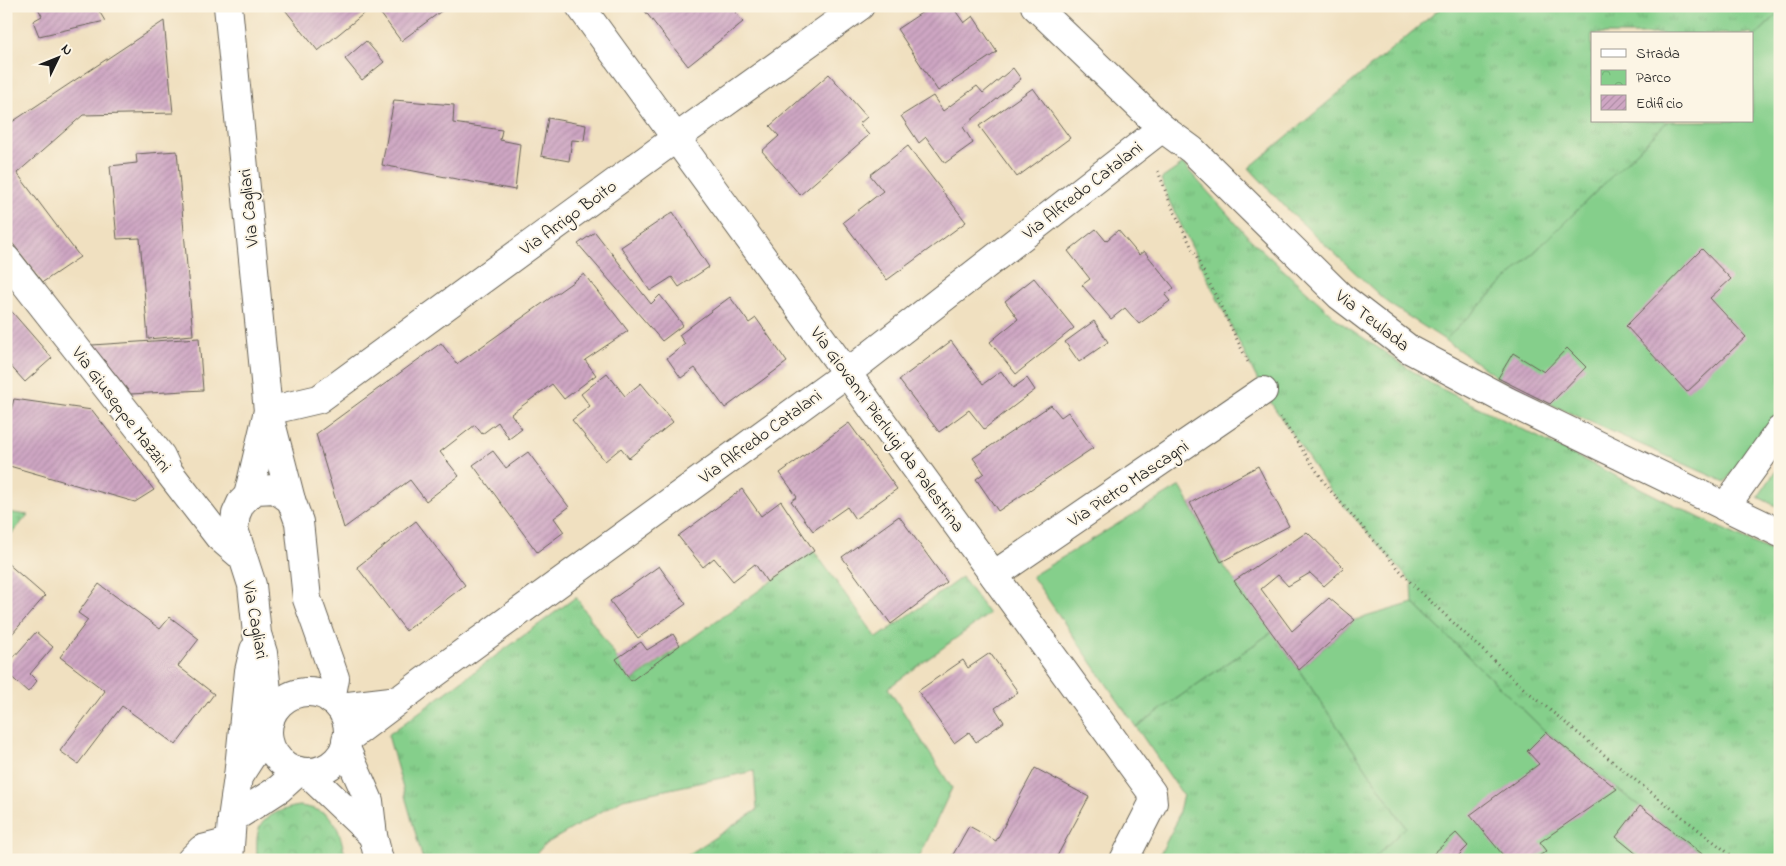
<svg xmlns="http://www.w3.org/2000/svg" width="1786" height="866" font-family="'Indie Flower',sans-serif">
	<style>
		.grass { fill: url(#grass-tufts); stroke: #507654 }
		.park { fill: url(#park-crowns); stroke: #507654 }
		.garden { fill: #85cf8b; stroke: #507654 }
		.building { fill: url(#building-hatch) }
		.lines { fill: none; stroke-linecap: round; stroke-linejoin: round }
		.minor-casing { stroke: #666155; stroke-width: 30 }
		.tertiary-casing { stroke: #666155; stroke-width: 30 }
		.path { stroke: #666155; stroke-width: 3; stroke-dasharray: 1 4; stroke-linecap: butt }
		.minor { stroke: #fff; stroke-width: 28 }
		.tertiary { stroke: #fff; stroke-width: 28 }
		.labels { text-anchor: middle; stroke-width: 4; stroke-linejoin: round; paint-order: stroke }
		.street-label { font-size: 18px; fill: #1c1c1c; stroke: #fcf5e5 }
	</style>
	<defs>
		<pattern id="grass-tufts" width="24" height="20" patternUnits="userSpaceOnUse" patternTransform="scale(1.25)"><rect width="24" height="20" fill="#85cf8b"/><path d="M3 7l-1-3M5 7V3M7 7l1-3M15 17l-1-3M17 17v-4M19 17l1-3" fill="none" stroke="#72b177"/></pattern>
		<pattern id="park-crowns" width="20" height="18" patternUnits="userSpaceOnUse" patternTransform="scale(1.25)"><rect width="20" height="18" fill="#85cf8b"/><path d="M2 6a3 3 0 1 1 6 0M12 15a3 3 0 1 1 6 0" fill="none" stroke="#72b177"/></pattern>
		<pattern id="building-hatch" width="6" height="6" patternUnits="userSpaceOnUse" patternTransform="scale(1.25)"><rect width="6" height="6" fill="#cea6c3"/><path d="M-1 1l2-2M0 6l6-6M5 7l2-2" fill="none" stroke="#b08ea7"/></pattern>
	</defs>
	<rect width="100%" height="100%" fill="#fcf5e5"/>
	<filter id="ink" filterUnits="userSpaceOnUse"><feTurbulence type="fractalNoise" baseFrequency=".02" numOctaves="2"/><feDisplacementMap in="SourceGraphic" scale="10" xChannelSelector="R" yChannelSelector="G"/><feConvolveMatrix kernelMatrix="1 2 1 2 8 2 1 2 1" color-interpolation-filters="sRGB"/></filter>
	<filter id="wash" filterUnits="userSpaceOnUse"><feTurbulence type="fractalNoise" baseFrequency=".0096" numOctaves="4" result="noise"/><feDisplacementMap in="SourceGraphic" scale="20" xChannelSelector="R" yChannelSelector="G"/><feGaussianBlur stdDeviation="1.12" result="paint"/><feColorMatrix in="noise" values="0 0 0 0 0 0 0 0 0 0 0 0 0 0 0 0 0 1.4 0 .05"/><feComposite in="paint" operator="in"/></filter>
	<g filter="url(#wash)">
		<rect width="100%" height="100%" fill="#f0e0c0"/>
		<g class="grass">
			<path d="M1443,6h337v6l-28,27v-5h-160v87h76l-223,219 -56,-36 -100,-93 -40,-43z"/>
			<path d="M1183,164l68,76 89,82 90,61 282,141 68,31v305h-70l-93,-71 -71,-57 -133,-129 -1,-20 -83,-94 -66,-98 -93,-188 -9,-24z"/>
			<path d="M6,512l22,3 -22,25z"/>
			<path d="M814,551l63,87 85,-61 27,37 -101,74 64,100 -34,72h-238l77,-50 -3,-39 -131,28 -79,46 -7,8 7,7h-121l-35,-125 188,-138 56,84z"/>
			<path d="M1272,632l27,38 107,157 -34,33h-215l19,-37 7,-28 -47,-68z"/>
		</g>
		<path class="park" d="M300,806c37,5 39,22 46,54h-89c0,-9 -1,-20 1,-28 4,-17 27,-24 42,-26z"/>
		<g class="garden">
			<path d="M1780,12v398l-55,72 -175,-78 -52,-26 -53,-38 223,-219h84v-82z"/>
			<path d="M1780,465v43l-22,-11z"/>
			<path d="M1180,486l41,76 51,70 -136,95 -104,-151z"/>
			<path d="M1413,603l133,129 71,57 93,71h-338l34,-33 -107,-157 56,-50z"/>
		</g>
		<g id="blocks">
			<g class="building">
				<path d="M37,6h59l9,15 -66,15 -6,-15 9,-5z"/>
				<path d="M282,6h91l-55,45z"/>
				<path d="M392,6h56l-47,35 -20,-27z"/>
				<path d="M641,6h101l-7,6 8,10 -55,44z"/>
				<path d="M932,6h20l12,17 9,-7 24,36 -59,39 -41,-62z"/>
				<path d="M164,21l9,92 -90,2 -66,58 63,84 -37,25 -37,-47v-109z"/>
				<path d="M366,41l18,21 -22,18 -17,-21z"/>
				<path d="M1013,68l8,11 -58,48 10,16 -28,20 -19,-26 -7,6 -18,-27 32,-20 10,15 34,-25 6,7z"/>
				<path d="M829,74l38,43 -8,7 10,11 -69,60 -38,-44 17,-15 -9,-10z"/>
				<path d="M1033,88l37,50 -53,39 -38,-51z"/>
				<path d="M394,100l60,5 -1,18 49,7 -2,10 20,4 -5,46 -133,-25z"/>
				<path d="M548,118l38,7 -2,16 -12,-1 -3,21 -28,-5z"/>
				<path d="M908,146l58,76 -79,58 -44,-58 40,-31 -13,-16z"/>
				<path d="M177,151l16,184 -45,4 -8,-101 -23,1 -7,-73 27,-3 -1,-9z"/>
				<path d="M673,212l36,55 -30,20 -7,-10 -22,14 -29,-44z"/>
				<path d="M1096,229l10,12 12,-11 21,25 5,-4 30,37 -9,7 5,6 -31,23 -14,-16 -14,11 -29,-34 8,-6 -22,-28z"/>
				<path d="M595,232l56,72 9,-9 23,30 -21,16 -84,-97z"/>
				<path d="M1702,249l29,30 -21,19 36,39 -59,55 -61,-66z"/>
				<path d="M584,274l44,57 -43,29 11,15 -32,24 -12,-15 -41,30 11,15 -13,10 -11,-17 -16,12 -7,-9 -35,27 19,24 -33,25 -16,-21 -66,48 -28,-94 125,-91 16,21z"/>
				<path d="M1034,278l40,50 -58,46 -26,-32 28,-23 -13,-18z"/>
				<path d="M730,297l19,26 7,-5 31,44 -62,46 -30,-40 -14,10 -14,-20 18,-14 -6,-9z"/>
				<path d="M6,305l46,53 -27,24 -19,-21z"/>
				<path d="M1094,321l14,21 -29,20 -14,-20z"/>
				<path d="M199,338l4,52 -72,4 -39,-49z"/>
				<path d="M951,341l32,43 18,-13 12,17 14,-10 8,12 -51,39 -15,-19 -30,22 -40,-52z"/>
				<path d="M1567,348l19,19 -36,37 -52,-26 15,-25 31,19z"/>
				<path d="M607,373l18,23 16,-13 32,39 -44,36 -8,-10 -16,13 -33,-41 18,-14 -9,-12z"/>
				<path d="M14,399l78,11 62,80 -19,12 -129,-37v-45h2z"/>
				<path d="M1051,405l10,12 7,-5 25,36 -95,63 -22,-32 8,-6 -11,-15z"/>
				<path d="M849,423l48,66 -42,30 -8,-12 -34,24 -22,-30 6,-4 -17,-24z"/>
				<path d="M493,451l13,17 22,-16 41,55 -15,11 10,14 -27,20 -64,-87z"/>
				<path d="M1258,466l31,60 -68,36 -31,-59z"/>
				<path d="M742,489l19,27 20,-15 33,50 -47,31 -12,-18 -22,17 -19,-23 -11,9 -25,-31z"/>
				<path d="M899,516l48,66 -56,42 -49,-67z"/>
				<path d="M416,521l49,64 -59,46 -49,-64z"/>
				<path d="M1307,532l37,36 -20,18 -14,-13 -22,13 -10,-11 -17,14 31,42 37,-33 26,22 -56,50 -65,-89z"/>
				<path d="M6,562l39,34 -39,45z"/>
				<path d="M659,566l27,38 -48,34 -28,-37z"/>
				<path d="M99,584l61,45 10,-12 29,22 -21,27 36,28 -38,51 -54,-39 -44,58 -18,-13 45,-60 -45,-34 28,-37 -10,-7z"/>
				<path d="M36,632l17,15 -23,27 7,7 -9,11 -22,-20v-6z"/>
				<path d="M673,634l7,11 -49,36 -15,-22 25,-17 6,8z"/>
				<path d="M990,653l28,39 -23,16 9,14 -28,20 -7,-10 -15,11 -36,-52 45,-31 5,8z"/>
				<path d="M1546,732l71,57 -77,53 7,9 -15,9h-25l-37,-45 69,-51 -12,-13z"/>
				<path d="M1035,768l54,29 -34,63h-105l19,-34 27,15z"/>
				<path d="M1640,806l70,54h-66l-28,-23z"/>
				<path d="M1456,833l12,13 -11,11 3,3h-23l-5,-5z"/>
			</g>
		</g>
	</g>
	<g filter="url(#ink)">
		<use href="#blocks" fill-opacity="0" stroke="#666155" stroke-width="1"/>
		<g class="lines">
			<defs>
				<g id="minor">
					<path d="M580,6l572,787 1,10 -29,57"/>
					<path d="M1035,6l127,122 30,22 148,146 69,53 98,52 273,132"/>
					<path d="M6,259l155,197 7,15 51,66 22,19"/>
					<path d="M268,411l51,-12 357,-261 184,-132"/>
					<path d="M1725,507l55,-77"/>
					<path d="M994,575l269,-184"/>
					<path d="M340,707l59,-7"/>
					<path d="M346,740l77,-58 424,-309 315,-245"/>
					<path d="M232,819l47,-30 20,-18"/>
					<path d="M191,860l11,-11 28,-7"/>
					<path d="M229,860l3,-41 6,-42 30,-46"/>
				</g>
				<g id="tertiary">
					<path d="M228,6l40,405 23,89 8,22 8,77 28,79 -4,22"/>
					<path d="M248,496l19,-81"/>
					<circle cx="308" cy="732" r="40"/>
					<path d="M270,720l-7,-67 -6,-19 -5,-49 -18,-56 2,-15 5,-11 7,-7 8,-6 19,-1 16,11"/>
					<path d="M345,746l24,55 4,35 6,24"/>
					<path d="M306,772l67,64"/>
					<path d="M238,777l11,-106 5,-21"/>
				</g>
			</defs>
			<use href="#minor" class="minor-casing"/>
			<use href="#tertiary" class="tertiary-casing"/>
			<g class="path">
				<path d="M1158,171l12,32 79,161"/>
				<path d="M1280,417l49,72 83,95 110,103 102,84 113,89"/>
			</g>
			<use href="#minor" class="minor"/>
			<use href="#tertiary" class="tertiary"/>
		</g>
	</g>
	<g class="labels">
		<g class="street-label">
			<text transform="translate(1082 190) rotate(-38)" y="6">Via Alfredo Catalani</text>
			<text transform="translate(248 208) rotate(-96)" y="6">Via Cagliari</text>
			<text transform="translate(568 217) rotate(-36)" y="6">Via Arrigo Boito</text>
			<text transform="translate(1373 320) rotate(38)" y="6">Via Teulada</text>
			<text transform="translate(122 409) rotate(53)" y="6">Via Giuseppe Mazzini</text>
			<text transform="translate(888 429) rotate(54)" y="6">Via Giovanni Pierluigi da Palestrina</text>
			<text transform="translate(760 436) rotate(-36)" y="6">Via Alfredo Catalani</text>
			<text transform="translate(1128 483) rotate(-34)" y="6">Via Pietro Mascagni</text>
			<text transform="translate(256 620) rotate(80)" y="6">Via Cagliari</text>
		</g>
	</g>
	<rect width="1786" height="866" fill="none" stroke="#fcf5e5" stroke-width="25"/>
	<rect x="1591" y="32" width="162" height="90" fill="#fcf5e5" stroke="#a29e95"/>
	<rect x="1601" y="49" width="25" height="8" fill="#ffffff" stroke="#a29e95"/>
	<text x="1636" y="58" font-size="15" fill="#1c1c1c">Strada</text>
	<rect x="1601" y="70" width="25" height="15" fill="url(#park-crowns)" stroke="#a29e95"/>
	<text x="1636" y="82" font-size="15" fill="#1c1c1c">Parco</text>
	<rect x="1601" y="95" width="25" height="15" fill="url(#building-hatch)" stroke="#a29e95"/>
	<text x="1636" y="108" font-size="15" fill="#1c1c1c">Edificio</text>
	<g transform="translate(58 58) rotate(47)" stroke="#fcf5e5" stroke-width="4" paint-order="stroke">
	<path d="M0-4L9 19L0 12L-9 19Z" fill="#1c1c1c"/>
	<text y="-8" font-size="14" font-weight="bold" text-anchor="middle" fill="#1c1c1c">N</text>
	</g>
</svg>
